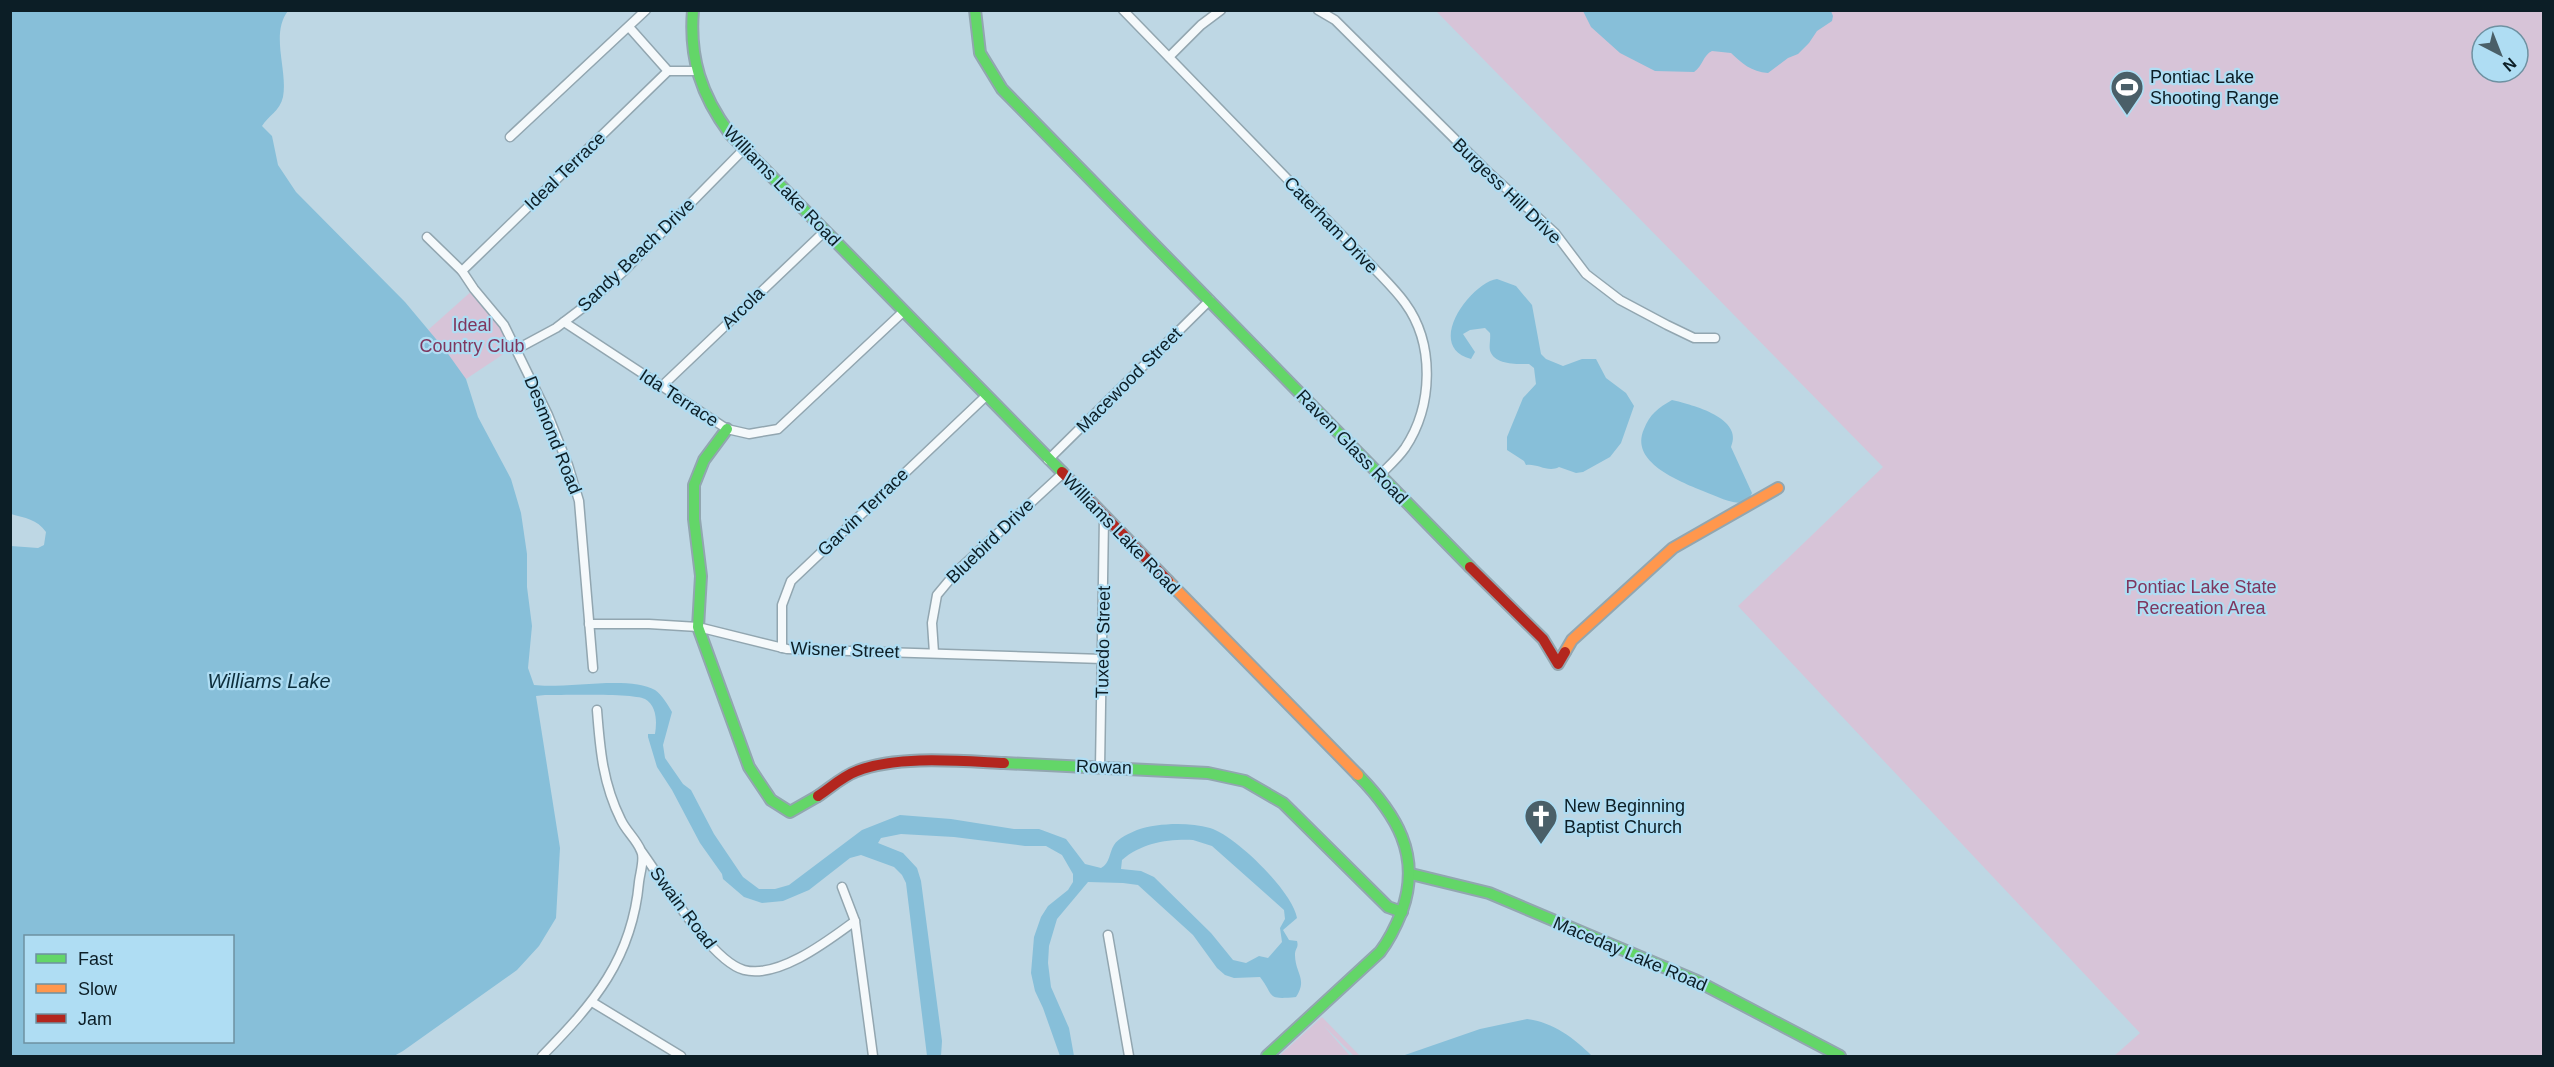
<svg xmlns="http://www.w3.org/2000/svg" width="2554" height="1067" font-family="Arial,sans-serif">
	<style>
		.green { fill: #d7c4d8; fill-rule: evenodd }
		.water { fill: #87bfd9; fill-rule: evenodd }
		.lines { fill: none; stroke-linecap: round; stroke-linejoin: round }
		.street-casing { stroke: #92a6b0; stroke-width: 11 }
		.fast-casing { stroke: #92a6b0; stroke-width: 14 }
		.slow-casing { stroke: #92a6b0; stroke-width: 14 }
		.jam-casing { stroke: #92a6b0; stroke-width: 14 }
		.street { stroke: #f5f9fb; stroke-width: 8 }
		.fast { stroke: #63d668; stroke-width: 10 }
		.slow { stroke: #ff974d; stroke-width: 10 }
		.jam { stroke: #b3261e; stroke-width: 10 }
		.labels { text-anchor: middle; stroke-width: 4.5; stroke-linejoin: round; paint-order: stroke }
		.poi-label { font-size: 18px; fill: #0c1e26; stroke: #afddf3; text-anchor: start }
		.street-label { font-size: 18px; fill: #0c1e26; stroke: #afddf3 }
		.park-label { font-size: 18px; fill: #7f365e; stroke: #afddf3 }
		.water-label { font-size: 20px; font-style: italic; fill: #0d2e3c; stroke: #afddf3 }
	</style>
	<rect width="100%" height="100%" fill="#bed7e4"/>
	<g class="green">
		<path d="M1436,11h1107v1045h-429l26,-23 -402,-427 145,-139zM2482,36h36v36h-36z"/>
		<path d="M474,289l43,60h-6l-45,30 -38,-49z"/>
		<path d="M1322,1017l38,39h-6l-31,-31 27,31h-71z"/>
	</g>
	<g class="water">
		<path d="M11,10l277,1c-18,23 0,59 -5,86 -3,14 -15,19 -21,29l10,10 6,29 18,27 109,110 41,49 20,28 12,38 33,62 10,34 6,41v33l5,39 -4,42 6,17c31,4 96,-10 121,5 7,5 13,15 17,22l-9,33 2,13 18,26 8,6 23,44 29,43 16,12h16l14,-4 73,-55 38,-15 51,4 63,10h25l27,10 19,25 16,4c9,-5 8,-15 13,-23 4,-7 16,-12 23,-15 21,-7 51,-8 73,-2 25,7 83,64 87,90l-14,12 6,10 8,1c2,7 -2,7 -2,14 0,18 13,24 1,42 -31,3 -21,-1 -36,-20l-26,1 -9,-3 -8,-7 -24,-33 -55,-50 -15,-2 -35,-1 -31,37 -8,27 -1,17 3,24 18,41 5,28h-14l-17,-48 -8,-17 -4,-18 3,-36 7,-20 7,-11 20,-16 5,-8v-8l-11,-19 -16,-9h-21l-71,-9 -53,-3 -20,4 -3,5 25,10 14,15 4,13 21,160 -1,15h-14l-21,-173 -4,-8 -8,-8 -33,-12 -11,3 -41,32 -26,11 -21,2 -18,-6 -21,-18 -1,-5 -22,-31 -28,-53 -15,-23 -9,-30v-3h7c2,-12 2,-28 -10,-35 -11,-6 -83,-4 -100,-4l-9,1 24,152 -4,70 -17,28 -22,24 -114,81 -9,5h-383v-510l27,2 6,-3 2,-13c-9,-13 -21,-14 -35,-18zM1193,840l19,6 72,64 1,9 -5,9 2,14 -14,16 -9,-2 -13,7 -13,-3 -22,-27 -57,-56 -13,-6 -20,-2 1,-9c20,-17 45,-21 71,-20zM232,936v106h-206v-106z"/>
		<path d="M1831,11l2,5 -1,5 -15,10 -8,12 -11,11 -10,4 -20,15c-17,-1 -26,-10 -37,-20l-19,-2c-9,4 -9,15 -18,21l-39,-1 -35,-18 -29,-26 -8,-16z"/>
		<path d="M1497,279l19,7 16,19 9,49 5,5 17,7 19,-7h14l10,19 20,15 8,13 -13,37 -11,14 -27,15 -7,1 -17,-6c-11,6 -22,-4 -33,-2l-2,-4 -17,-11v-13l16,-39 13,-14 -2,-16 -5,-4c-12,0 -32,1 -38,-11 -3,-5 0,-14 -1,-20l-5,-5 -15,2 -7,4 12,18 -4,7c-48,-13 1,-77 26,-80z"/>
		<path d="M1672,400c21,5 72,18 59,47l21,46 -5,10c-17,1 -28,-6 -44,-12 -24,-10 -74,-29 -59,-62 6,-15 14,-21 28,-29z"/>
		<path d="M1527,1019c26,3 48,20 65,37h-190l78,-27z"/>
	</g>
	<g class="lines">
		<defs>
			<g id="street">
				<path d="M1123,10l248,255c11,12 24,24 34,38 30,41 28,103 0,145 -7,10 -16,18 -25,27"/>
				<path d="M1318,10l17,10 151,150 69,63 31,41 34,26 47,25 27,13h21"/>
				<path d="M629,27l39,44h27"/>
				<path d="M1169,57l32,-32 20,-15"/>
				<path d="M510,137l136,-127"/>
				<path d="M427,237l35,34 12,18 30,36 44,90 20,50 11,36 14,167"/>
				<path d="M462,271l206,-200"/>
				<path d="M564,322l163,107 22,5 29,-5 126,-118"/>
				<path d="M517,349l39,-21 29,-22 39,-35 120,-122"/>
				<path d="M662,386l163,-155"/>
				<path d="M1048,460l162,-160"/>
				<path d="M589,624h60l49,3 89,22 316,10"/>
				<path d="M782,648v-43l9,-24 195,-185"/>
				<path d="M934,653l-2,-30 5,-28 20,-24 105,-97"/>
				<path d="M1100,768l4,-251"/>
				<path d="M642,852c21,29 69,109 102,118 35,9 85,-30 111,-49"/>
				<path d="M842,887l13,34 18,135"/>
				<path d="M1108,935l21,121"/>
				<path d="M592,1002l89,54"/>
				<path d="M542,1056c52,-53 90,-97 97,-174 1,-9 6,-24 2,-31 -4,-11 -15,-20 -20,-31 -18,-36 -21,-70 -24,-110"/>
			</g>
			<g id="fast">
				<path d="M693,10c-4,48 8,85 37,124l332,338"/>
				<path d="M975,10l5,43 22,36 468,478"/>
				<path d="M727,429l-23,31 -10,25v34l7,57 -3,51 51,140 22,33 19,12 28,-16"/>
				<path d="M1004,763l204,10 37,8 38,22 105,104 14,5"/>
				<path d="M1411,874l78,19 208,88 143,75"/>
				<path d="M1267,1056l113,-104c10,-13 16,-26 22,-41 20,-56 -6,-97 -44,-136"/>
			</g>
			<g id="slow">
				<path d="M1168,581l190,194"/>
				<path d="M1565,652l7,-12 101,-92 105,-60"/>
			</g>
			<g id="jam">
				<path d="M1062,472l106,109"/>
				<path d="M1470,567l73,72 15,25 7,-12"/>
				<path d="M818,796c12,-8 25,-20 39,-25 40,-16 104,-10 147,-8"/>
			</g>
		</defs>
		<use href="#street" class="street-casing"/>
		<use href="#fast" class="fast-casing"/>
		<use href="#slow" class="slow-casing"/>
		<use href="#jam" class="jam-casing"/>
		<use href="#street" class="street"/>
		<use href="#fast" class="fast"/>
		<use href="#slow" class="slow"/>
		<use href="#jam" class="jam"/>
	</g>
	<defs>
		<symbol id="stadium-pin" viewBox="-11 -11 22 30"><path d="M0 17L-7.5 6A9.5 9.5 0 1 1 7.5 6Z" fill="#4a5f68" stroke="#afddf3"/><path d="M0-5a6.5 5 0 1 0 0 10a6.5 5 0 1 0 0-10ZM-3.5-1.8h7v3.6h-7Z" fill="#fff"/></symbol>
		<symbol id="church-pin" viewBox="-11 -11 22 30"><path d="M0 17L-7.5 6A9.5 9.5 0 1 1 7.5 6Z" fill="#4a5f68" stroke="#afddf3"/><path d="M-1.2-6h2.4v3.5h3.3v2.4h-3.3V6h-2.4V-.1h-3.3v-2.4h3.3Z" fill="#fff"/></symbol>
	</defs>
	<g fill-rule="evenodd">
		<use href="#stadium-pin" x="2108" y="68" width="38" height="52"/>
		<use href="#church-pin" x="1522" y="797" width="38" height="52"/>
	</g>
	<g class="labels">
		<g class="poi-label">
			<text x="2150" y="83">Pontiac Lake<tspan x="2150" dy="21">Shooting Range</tspan></text>
			<text x="1564" y="812">New Beginning<tspan x="1564" dy="21">Baptist Church</tspan></text>
		</g>
		<g class="street-label">
			<text transform="translate(565 171) rotate(-44)" y="6">Ideal Terrace</text>
			<text transform="translate(782 186) rotate(46)" y="6">Williams Lake Road</text>
			<text transform="translate(1507 191) rotate(44)" y="6">Burgess Hill Drive</text>
			<text transform="translate(1331 225) rotate(46)" y="6">Caterham Drive</text>
			<text transform="translate(636 255) rotate(-44)" y="6">Sandy Beach Drive</text>
			<text transform="translate(743 308) rotate(-44)" y="6">Arcola</text>
			<text transform="translate(1129 380) rotate(-45)" y="6">Macewood Street</text>
			<text transform="translate(679 398) rotate(33)" y="6">Ida Terrace</text>
			<text transform="translate(553 435) rotate(68)" y="6">Desmond Road</text>
			<text transform="translate(1352 447) rotate(46)" y="6">Raven Glass Road</text>
			<text transform="translate(863 512) rotate(-44)" y="6">Garvin Terrace</text>
			<text transform="translate(1121 534) rotate(46)" y="6">Williams Lake Road</text>
			<text transform="translate(990 541) rotate(-44)" y="6">Bluebird Drive</text>
			<text transform="translate(1103 642) rotate(-89)" y="6">Tuxedo Street</text>
			<text transform="translate(845 650) rotate(2)" y="6">Wisner Street</text>
			<text transform="translate(1104 767) rotate(2)" y="6">Rowan</text>
			<text transform="translate(683 908) rotate(53)" y="6">Swain Road</text>
			<text transform="translate(1630 954) rotate(23)" y="6">Maceday Lake Road</text>
		</g>
		<g class="park-label">
			<text x="472" y="331">Ideal<tspan x="472" dy="21">Country Club</tspan></text>
			<text x="2201" y="593">Pontiac Lake State<tspan x="2201" dy="21">Recreation Area</tspan></text>
		</g>
		<g class="water-label">
			<text x="269" y="688">Williams Lake</text>
		</g>
	</g>
	<rect width="2554" height="1067" fill="none" stroke="#0c1e26" stroke-width="24"/>
	<rect x="24" y="935" width="210" height="108" fill="#afddf3" stroke="#6e91a1" stroke-width="1.5"/>
	<rect x="36" y="954" width="30" height="9" fill="#63d668" stroke="#6e91a1" stroke-width="1.5"/>
	<text x="78" y="965" font-size="18" fill="#0c1e26">Fast</text>
	<rect x="36" y="984" width="30" height="9" fill="#ff974d" stroke="#6e91a1" stroke-width="1.5"/>
	<text x="78" y="995" font-size="18" fill="#0c1e26">Slow</text>
	<rect x="36" y="1014" width="30" height="9" fill="#b3261e" stroke="#6e91a1" stroke-width="1.5"/>
	<text x="78" y="1025" font-size="18" fill="#0c1e26">Jam</text>
	<g transform="translate(2500 54) rotate(138)"><circle r="28" fill="#afddf3" stroke="#6e91a1" stroke-width="1.5"/>
	<path d="M0-4.5L10 22L0 15L-10 22Z" fill="#4a5f68"/>
	<text y="-9" font-size="16" font-weight="bold" text-anchor="middle" fill="#0c1e26">N</text>
	</g>
</svg>
